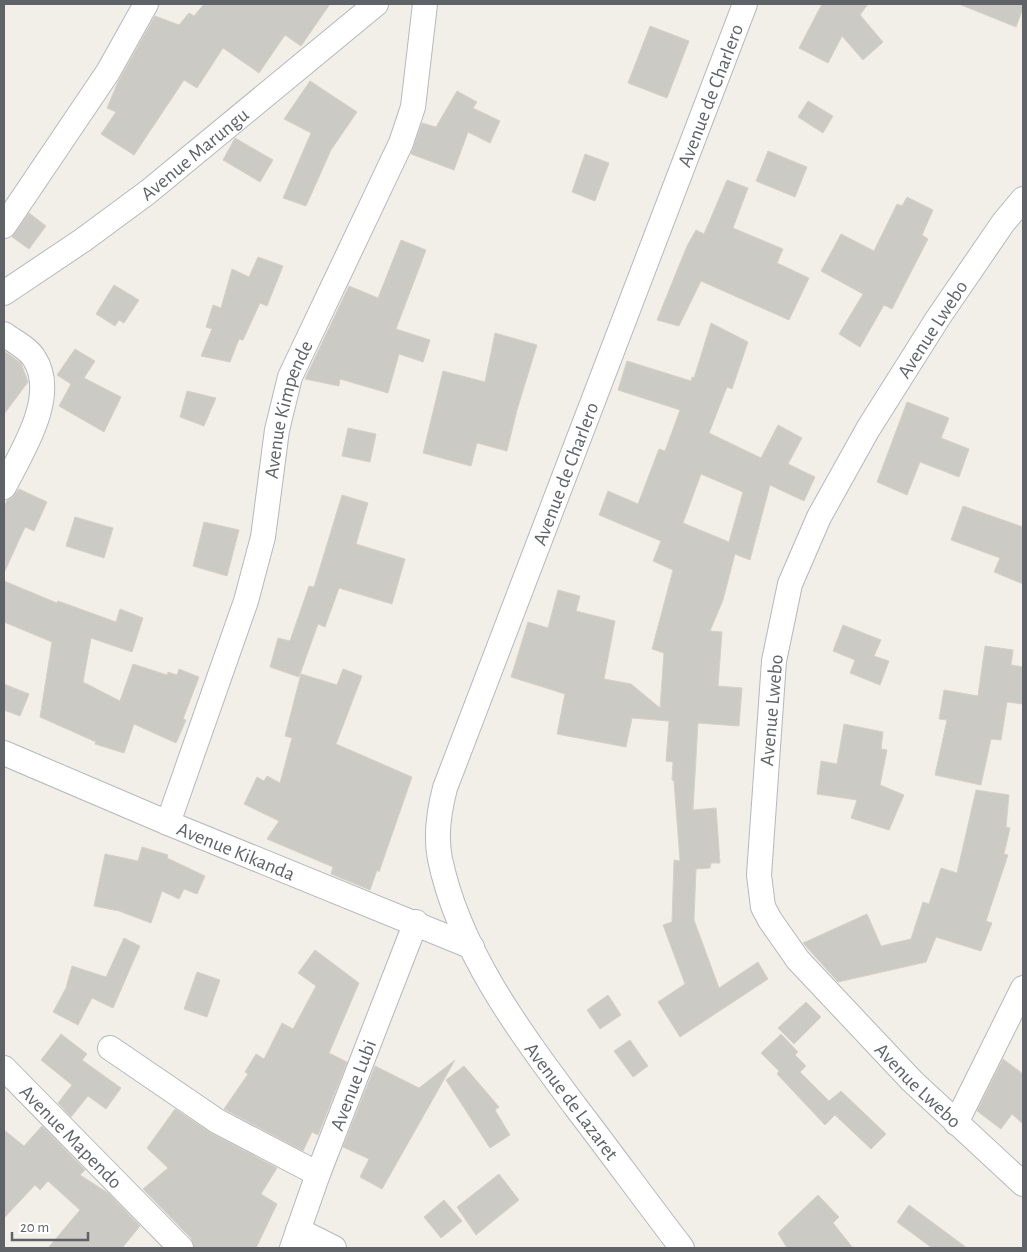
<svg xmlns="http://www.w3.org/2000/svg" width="1027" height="1252" font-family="'Alegreya Sans',sans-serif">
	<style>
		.building { fill: #cccac5; stroke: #d6d1c6; fill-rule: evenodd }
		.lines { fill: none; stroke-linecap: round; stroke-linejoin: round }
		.street-casing { stroke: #b5b8bc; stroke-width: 26 }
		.street { stroke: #fff; stroke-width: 24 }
		.labels { text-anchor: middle; stroke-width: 4.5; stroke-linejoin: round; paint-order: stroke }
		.street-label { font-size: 20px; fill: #5f6368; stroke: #fff }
	</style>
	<rect width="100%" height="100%" fill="#f1efe8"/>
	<g class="building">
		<path d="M204,4h126l-29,42 -16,-11 -26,38 -36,-25 -26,40 -13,-8 -50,75 -33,-21 15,-22 -9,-4 11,-26 37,-66 24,9 10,-12 5,3z"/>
		<path d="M822,4h46l-8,11 23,27 -20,18 -21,-24 -14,27 -29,-15z"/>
		<path d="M959,4h64v4l-7,19z"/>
		<path d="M650,26l39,15 -22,57 -39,-15z"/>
		<path d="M310,81l47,31 -26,38 -25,56 -23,-8 28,-65 -27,-14z"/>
		<path d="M457,91l20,11 -4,6 27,13 -10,22 -22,-11 -14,38 -43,-16 11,-31 14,4z"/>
		<path d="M808,101l25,15 -10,17 -25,-16z"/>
		<path d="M235,138l38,22 -13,22 -37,-22z"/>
		<path d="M768,151l39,16 -12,30 -39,-16z"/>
		<path d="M585,154l24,9 -14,38 -23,-9z"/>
		<path d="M727,180l21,8 -15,40 50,21 -6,14 32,15 -20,42 -88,-39 -22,45 -22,-6 30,-74 9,-16 8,4z"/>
		<path d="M907,197l26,13 -11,25 6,4 -36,70 -8,-4 -24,42 -21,-13 24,-40 -42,-23 20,-37 33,17 23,-47 5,2z"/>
		<path d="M29,213l17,13 -17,23 -17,-12z"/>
		<path d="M401,240l25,10 -30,79 34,11 -7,22 -24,-8 -11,39 -48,-14 -1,7 -34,-7 44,-93 29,12z"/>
		<path d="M258,257l25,9 -16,40 -7,-3 -17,37 -4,-1 -9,23 -29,-6 11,-27 -6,-2 7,-22 8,3 11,-39 17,8z"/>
		<path d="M114,285l25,15 -15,23 -5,-3 -4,6 -19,-12z"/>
		<path d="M711,323l37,19 -16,47 -5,-2 -18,46 52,25 17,-33 24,13 -14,26 27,13 -11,24 -34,-16 -20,75 -15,-6 -12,46 -13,31 12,1 -4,54 24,2 -3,38 -41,-3 -5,87 23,-2 4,55h-9l-1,5 -14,1 -2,51 25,68 39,-26 10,17 -88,58 -22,-35 27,-18 -22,-59 9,-3 2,-62 6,1 -6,-80 -2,-1 1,-18 -7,-1 3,-40 -37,-3 -6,29 -69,-13 8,-40 -54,-17 17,-55 20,6 10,-38 22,6 -4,15 39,10 -11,58 27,5 29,24 4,-55 -12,-4 21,-79 -20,-9 8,-20 -62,-26 9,-24 30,13 21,-55 6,2 15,-41 -62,-20 9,-29 64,20 1,-4 2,1zM701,474l42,18 -14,50 -46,-19z"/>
		<path d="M495,333l42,12 -20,65 -10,41 -30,-8 -6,23 -48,-13 20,-82 42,11z"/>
		<path d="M75,349l20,12 -11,17 37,19 -17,35 -45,-26 12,-22 -14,-9z"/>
		<path d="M4,351l17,12 7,19 -24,32z"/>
		<path d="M187,391l29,7 -12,28 -24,-9z"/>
		<path d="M907,402l42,16 -8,20 28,11 -10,28 -39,-15 -13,33 -30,-13z"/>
		<path d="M348,428l28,6 -6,28 -28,-6z"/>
		<path d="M19,489l28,13 -13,29 -9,-4 -21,46v-65l3,-8 5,-2z"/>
		<path d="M342,495l26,8 -12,41 49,15 -13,45 -53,-16 -14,39 -7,-3 -19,53 -29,-10 8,-29 12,3 19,-55 5,1z"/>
		<path d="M963,506l60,21v57l-29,-12 6,-14 -49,-18z"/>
		<path d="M75,517l38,11 -9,30 -38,-12z"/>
		<path d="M204,522l35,8 -12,46 -34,-10z"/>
		<path d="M4,581l53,22 1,-2 58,21 4,-13 23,9 -11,34 -41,-14 -8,44 37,19 13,-37 34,11 1,-3 9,3 2,-6 20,8 -16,42 3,1 -10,23 -42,-19 -10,29 -29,-9 1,-2 -56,-25 12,-75 -48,-20z"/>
		<path d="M843,625l38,15 -7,16 15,5 -9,24 -30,-12 5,-13 -22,-9z"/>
		<path d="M985,646l28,4 -2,15 12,2v37l-16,-2 -6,38 -10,-1 -10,46 -46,-10 12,-55 -8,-1 5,-29 34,6z"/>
		<path d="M343,669l19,7 -26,68 76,33 -33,95 -2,-2 -7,20 -39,-16 2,-7 -66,-28 12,-18 -35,-17 13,-27 7,4 3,-5 13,7 12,-45 -7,-2 16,-62 36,11z"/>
		<path d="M4,684l25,10 -9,22 -16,-6z"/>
		<path d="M844,724l39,8 -2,17 6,1 -7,35 24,10 -15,35 -38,-12 6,-18 -40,-6 4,-33 16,3z"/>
		<path d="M976,790l33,5 -3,32 4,1 -6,26 4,1 -22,66 6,2 -11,28 -45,-14 -10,25 -88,20 -35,-39 64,-29 14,32 30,-7 12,-37 6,2 12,-36 16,5z"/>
		<path d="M142,847l26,8 -1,3 38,18 -8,18 -13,-5 -5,10 -17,-8 -11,32 -32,-12 -25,-5 11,-52 33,7z"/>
		<path d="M124,938l16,8 -27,62 -21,-10 -14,27 -25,-13 13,-24 6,-22 34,11z"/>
		<path d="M315,950l44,33 -30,70 18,9 -29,73 -6,-3 -9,19 -79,-42 24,-35 -3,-2 11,-18 8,5 18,-36 11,6 23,-43 -18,-13z"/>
		<path d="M197,972l23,8 -13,37 -23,-8z"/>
		<path d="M608,995l13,20 -21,14 -13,-19z"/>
		<path d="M806,1002l15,15 -27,27 -16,-16z"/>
		<path d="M61,1034l26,20 -5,6 39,28 -15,21 -18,-13 -17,21 -13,-14 14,-18 -31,-25z"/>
		<path d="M781,1034l17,18 -3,3 11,11 -6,6 29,29 12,-10 45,43 -15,15 -36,-34 -10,10 -48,-51 2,-3 -18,-18z"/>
		<path d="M630,1040l18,26 -15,11 -19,-26z"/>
		<path d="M1003,1059l20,15v50l-11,-10 -11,15 -24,-18z"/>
		<path d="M455,1060l-73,129 -22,-12 9,-18 -26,-12 32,-81 44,22z"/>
		<path d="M464,1066l35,41 -4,3 15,25 -20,13 -44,-68z"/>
		<path d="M175,1109l36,24 66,35 -16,26 16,10 -21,44h-62l-3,-10 -48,-49 25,-21 -21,-20z"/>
		<path d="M42,1126l43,44 -5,5 28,18 32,33 -18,22h-74l32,-38 -32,-29 -8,9 -5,-5 -31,33v-88l20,16z"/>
		<path d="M499,1174l20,26 -43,35 -19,-28z"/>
		<path d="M818,1195l21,22 -6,6 20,25h-66l-9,-15z"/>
		<path d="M444,1200l18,21 -21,17 -17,-21z"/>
		<path d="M909,1205l58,43h-35l-35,-26z"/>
	</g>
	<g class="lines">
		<defs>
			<g id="street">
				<path id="s1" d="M1023,199l-20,24 -65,95 -70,111 -49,88 -29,67 -16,77 -15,214 4,32 7,13 28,40 114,121 111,103"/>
				<path d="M4,226l104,-154 38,-68"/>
				<path id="s2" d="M4,293l79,-53 65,-48 228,-188"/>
				<path d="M4,334c9,7 24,14 30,24 25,38 -13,95 -30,129"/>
				<path id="s3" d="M4,753l164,70 304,124"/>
				<path id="s4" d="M168,823l78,-222 17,-64 14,-107 13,-53 111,-234 12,-36 12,-103"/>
				<path d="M110,1048l107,73 101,53"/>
				<path id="s5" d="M4,1068l177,180"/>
				<path d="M956,1123l67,-135"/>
				<path d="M298,1230l36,18"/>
				<path id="s6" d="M292,1248l26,-74 98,-252"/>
				<path id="s7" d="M682,1248c-36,-47 -71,-95 -107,-142 -55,-74 -116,-155 -135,-247 -5,-24 -1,-48 5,-71l300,-784"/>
			</g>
		</defs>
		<use href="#street" class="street-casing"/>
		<use href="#street" class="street"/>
	</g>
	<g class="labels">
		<g class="street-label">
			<text dy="7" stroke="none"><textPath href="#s7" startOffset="1275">Avenue de Charlero</textPath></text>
			<text dy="7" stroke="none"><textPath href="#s2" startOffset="236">Avenue Marungu</textPath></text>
			<text transform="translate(932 329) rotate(-57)" y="7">Avenue Lwebo</text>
			<text dy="7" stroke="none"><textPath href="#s4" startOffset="432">Avenue Kimpende</textPath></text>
			<text dy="7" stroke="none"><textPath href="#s7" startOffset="870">Avenue de Charlero</textPath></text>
			<text transform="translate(771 710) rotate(-85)" y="7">Avenue Lwebo</text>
			<text dy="7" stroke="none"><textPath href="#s3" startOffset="252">Avenue Kikanda</textPath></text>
			<text dy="7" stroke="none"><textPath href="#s6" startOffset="174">Avenue Lubi</textPath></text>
			<text dy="7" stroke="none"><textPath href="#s1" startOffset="1014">Avenue Lwebo</textPath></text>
			<text transform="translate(572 1101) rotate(53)" y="7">Avenue de Lazaret</text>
			<text dy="7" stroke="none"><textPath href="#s5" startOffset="96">Avenue Mapendo</textPath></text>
		</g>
	</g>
	<rect width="1027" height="1252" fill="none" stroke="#5f6368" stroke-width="10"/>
	<path d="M12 1232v8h76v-8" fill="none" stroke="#5f6368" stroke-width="2.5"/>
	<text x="20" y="1232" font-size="15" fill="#5f6368" stroke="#ffffff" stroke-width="4" paint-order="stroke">20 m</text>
</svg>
